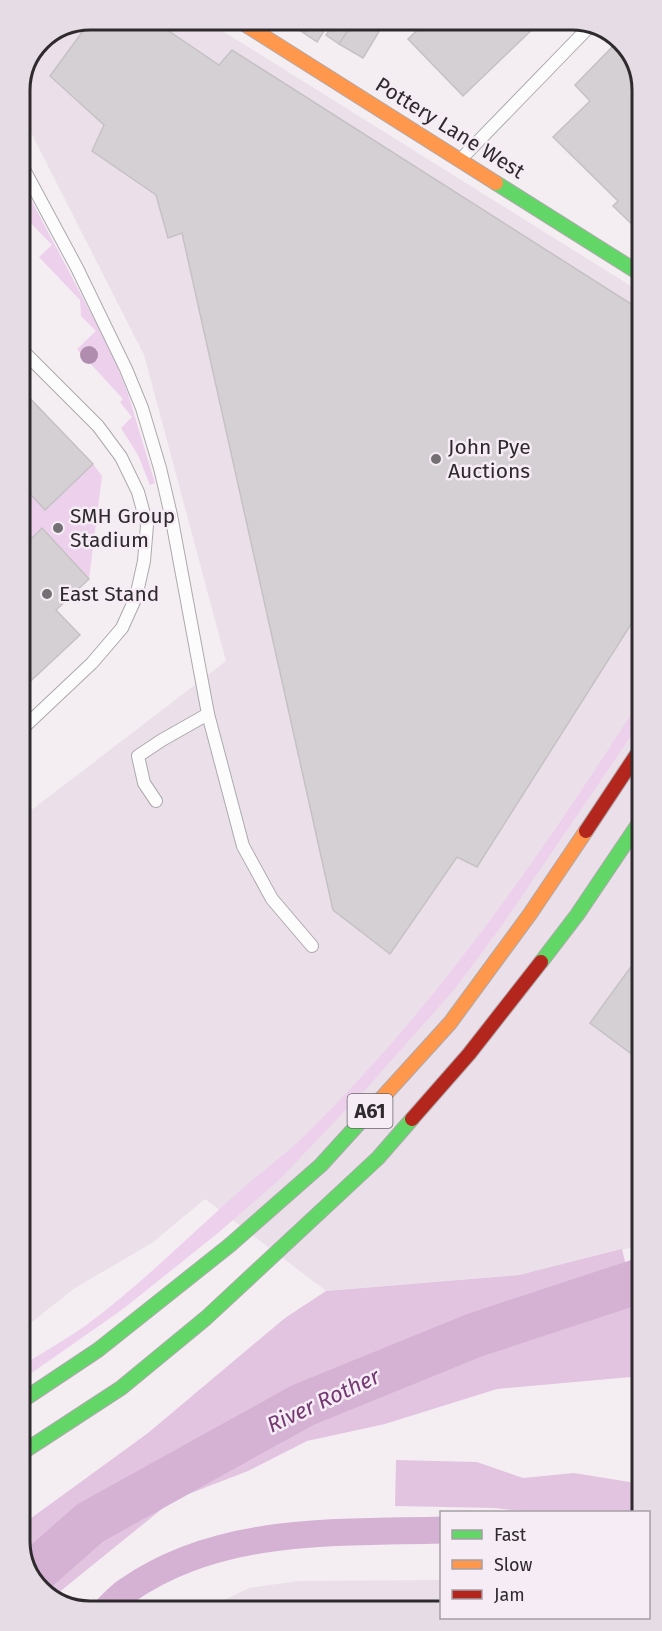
<svg xmlns="http://www.w3.org/2000/svg" width="662" height="1631" font-family="'Fira Sans',sans-serif">
	<style>
		.built { fill: #ebe0ea }
		.green { fill: #edd0ec }
		.forest { fill: #e2c4e0 }
		.lines { fill: none; stroke-linecap: round; stroke-linejoin: round }
		.canal { stroke: #d5b2d4; stroke-width: 27 }
		.river { stroke: #d5b2d4; stroke-width: 45 }
		.building { fill: #d5d0d4; stroke: #c5c1c5; stroke-width: 1.5 }
		.lane-casing { stroke: #aca9ac; stroke-width: 14 }
		.fast-casing { stroke: #aca9ac; stroke-width: 16 }
		.slow-casing { stroke: #aca9ac; stroke-width: 16 }
		.jam-casing { stroke: #aca9ac; stroke-width: 16 }
		.lane { stroke: #fdfcfd; stroke-width: 12 }
		.fast { stroke: #63d668; stroke-width: 14 }
		.slow { stroke: #ff974d; stroke-width: 14 }
		.jam { stroke: #b3261e; stroke-width: 14 }
		.tree { fill: #b08daf }
		.poi-dot { fill: #736f72; stroke: #f6ecf5; stroke-width: 2 }
		.labels { text-anchor: middle; stroke-width: 5; stroke-linejoin: round; paint-order: stroke }
		.shield { fill: #f6ecf5; stroke: #6a6469; stroke-width: 1.5 }
		.shield-label { font-size: 20px; font-weight: bold; fill: #2e2a2d }
		.street-label { font-size: 21px; fill: #2e2a2d; stroke: #f6ecf5 }
		.poi-label { font-size: 21px; fill: #2e2a2d; stroke: #f6ecf5; text-anchor: start }
		.water-label { font-size: 22px; font-style: italic; fill: #743973; stroke: #f6ecf5 }
		.rim { fill: none; stroke: #2e2a2d; stroke-width: 3 }
	</style>
	<rect width="100%" height="100%" fill="#f4eef3"/>
	<g class="built">
		<path d="M90,20h115l434,271 3,954 -123,30 -193,16 -121,-92 -53,44 -77,45 -52,41 -2,-511 205,-157 -82,-306 -124,-244v-25l20,-46z"/>
		<path d="M441,1580v29l-240,2 48,-23 49,-7z"/>
	</g>
	<g class="green">
		<path d="M20,179l92,174 16,41 27,89 -5,2 -12,-30 -17,-27 11,-11 -12,-15 3,-3 -46,-50 19,-18 -15,-15 -1,-16 -41,-43 13,-12 -32,-33z"/>
		<path d="M20,388l73,76 9,12 -13,103 -33,31 24,25 -59,55z"/>
		<path d="M640,700v23l-137,201 -49,66 -88,99 -86,90 -62,54 -95,76 -100,70v-14c20,-13 42,-25 62,-39 53,-39 100,-86 149,-130 24,-22 50,-40 73,-63 129,-126 237,-282 333,-433z"/>
	</g>
	<g class="forest">
		<path d="M622,1249l15,62h5v65l-145,13 -112,35 -78,17 -59,30 -75,29 -121,98 -5,-1 -24,-34v-39l125,-91 137,-115 41,-27 193,-16z"/>
		<path d="M396,1460l81,2 46,16 51,-5 68,11v28h-111l-37,-4 -99,-2z"/>
	</g>
	<g class="lines">
		<path class="canal" d="M105,1611c7,-7 15,-16 23,-21 92,-64 208,-57 314,-60"/>
		<path class="river" d="M31,1575l59,-52 213,-118 172,-70 167,-55"/>
	</g>
	<g class="building">
		<path d="M91,20h84l-9,9 53,36 13,-15 407,259 1,301 -163,257 -20,-10 -67,97 -57,-44 -151,-677 -14,5 -12,-43 -64,-44 12,-26 -54,-49z"/>
		<path d="M294,20h19l-9,13 -13,-8z"/>
		<path d="M313,20h18l-14,22 -13,-9z"/>
		<path d="M336,20h19l-16,24 -13,-9z"/>
		<path d="M355,20h20l8,5 -20,33 -24,-14z"/>
		<path d="M428,20h114l-79,76 -55,-57z"/>
		<path d="M619,40l20,28v163l-26,-25 5,-5 -65,-64 37,-36 -15,-16z"/>
		<path d="M20,388l73,76 -48,46 -24,-26z"/>
		<path d="M42,528l47,51 -33,31 24,25 -59,55v-141z"/>
		<path d="M641,953v108l-51,-38z"/>
	</g>
	<g class="lines">
		<defs>
			<g id="lane">
				<path d="M461,159l130,-134"/>
				<path d="M20,162l57,106 49,101 16,39 18,60 11,47 37,199 35,132 29,53 40,47"/>
				<path d="M20,348l78,78 23,31 17,35 9,33 -3,36 -8,36 -14,31 -30,35 -71,67"/>
				<path d="M156,801l-12,-18 -6,-27 24,-16 46,-26"/>
			</g>
			<g id="fast">
				<path d="M496,183l143,90"/>
				<path d="M541,962l36,-47 64,-95"/>
				<path d="M23,1400l75,-50 132,-105 91,-80 41,-45"/>
				<path d="M23,1452l98,-64 85,-70 172,-160 34,-39"/>
			</g>
			<g id="slow">
				<path d="M238,20l258,163"/>
				<path d="M362,1120l88,-97 80,-109 56,-83"/>
			</g>
			<g id="jam">
				<path d="M586,831l55,-83"/>
				<path d="M412,1119l57,-65 72,-92"/>
			</g>
		</defs>
		<use href="#lane" class="lane-casing"/>
		<use href="#fast" class="fast-casing"/>
		<use href="#slow" class="slow-casing"/>
		<use href="#jam" class="jam-casing"/>
		<use href="#lane" class="lane"/>
		<use href="#fast" class="fast"/>
		<use href="#slow" class="slow"/>
		<use href="#jam" class="jam"/>
	</g>
	<circle class="tree" cx="89" cy="355" r="9"/>
	<g class="poi-dot">
		<circle cx="436" cy="459" r="6"/>
		<circle cx="58" cy="528" r="6"/>
		<circle cx="47" cy="594" r="6"/>
	</g>
	<g class="labels">
		<rect class="shield" x="347.5" y="1094" width="45" height="34" rx="4.5"/>
		<g class="shield-label">
			<text x="370" y="1118">A61</text>
		</g>
		<g class="street-label">
			<text transform="translate(450 128) rotate(32)" y="7">Pottery Lane West</text>
		</g>
		<g class="poi-label">
			<text x="448" y="454">John Pye<tspan x="448" dy="24">Auctions</tspan></text>
			<text x="70" y="523">SMH Group<tspan x="70" dy="24">Stadium</tspan></text>
			<text x="59" y="601">East Stand</text>
		</g>
		<g class="water-label">
			<text transform="translate(323 1400) rotate(-25)" y="8">River Rother</text>
		</g>
	</g>
	<path d="M0 0H662V1631H0ZM90 30H572A60 60 0 0 1 632 90V1541A60 60 0 0 1 572 1601H90A60 60 0 0 1 30 1541V90A60 60 0 0 1 90 30Z" fill="#e6dce5" fill-rule="evenodd"/>
	<path class="rim" d="M90 30H572A60 60 0 0 1 632 90V1541A60 60 0 0 1 572 1601H90A60 60 0 0 1 30 1541V90A60 60 0 0 1 90 30Z"/>
	<rect x="440" y="1511" width="210" height="108" fill="#f6ecf5" stroke="#a69ea5" stroke-width="1.5"/>
	<rect x="452" y="1530" width="30" height="9" fill="#63d668" stroke="#a69ea5" stroke-width="1.5"/>
	<text x="494" y="1541" font-size="18" fill="#2e2a2d">Fast</text>
	<rect x="452" y="1560" width="30" height="9" fill="#ff974d" stroke="#a69ea5" stroke-width="1.5"/>
	<text x="494" y="1571" font-size="18" fill="#2e2a2d">Slow</text>
	<rect x="452" y="1590" width="30" height="9" fill="#b3261e" stroke="#a69ea5" stroke-width="1.5"/>
	<text x="494" y="1601" font-size="18" fill="#2e2a2d">Jam</text>
</svg>
